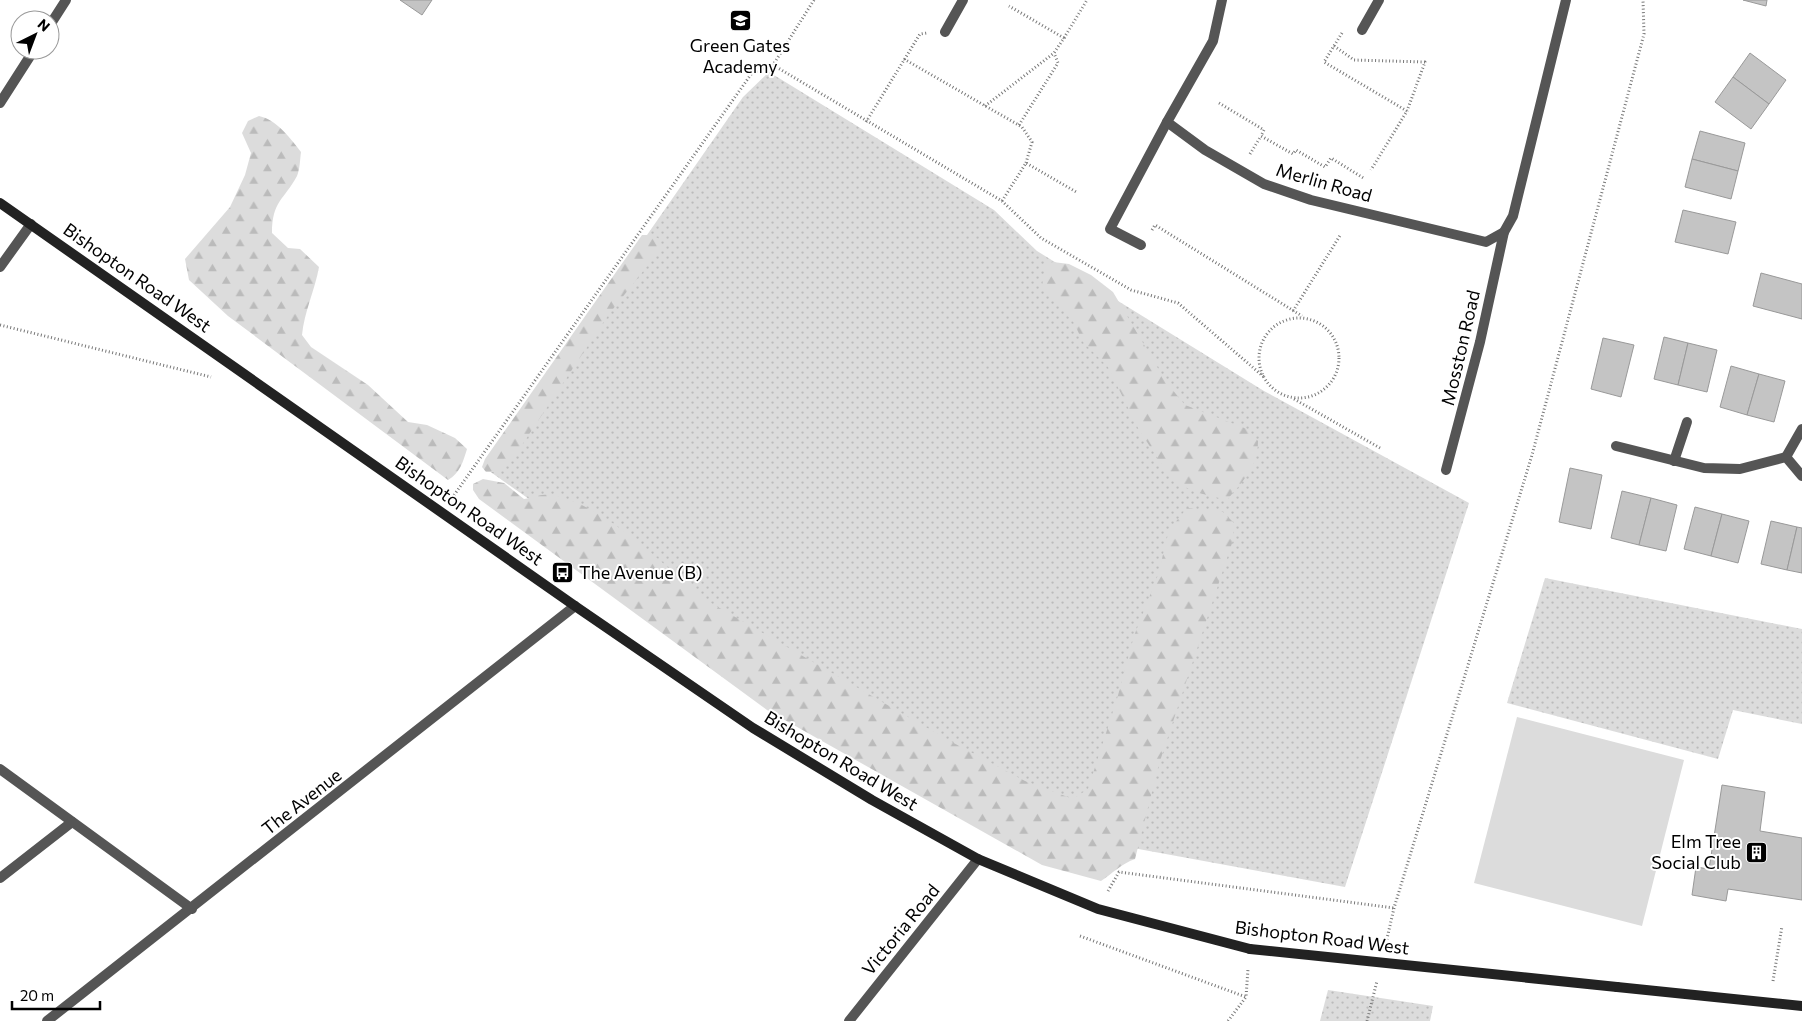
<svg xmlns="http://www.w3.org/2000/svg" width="1802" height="1021" font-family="Commissioner,sans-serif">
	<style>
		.grass { fill: url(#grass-dots) }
		.forest { fill: url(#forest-firs) }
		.pitch { fill: #dcdcdc }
		.building { fill: #c4c4c4; stroke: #999 }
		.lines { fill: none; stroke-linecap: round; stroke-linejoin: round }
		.path { stroke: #777; stroke-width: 3; stroke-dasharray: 1 2.5; stroke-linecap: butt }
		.street { stroke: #555; stroke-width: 10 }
		.secondary { stroke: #222; stroke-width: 10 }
		.secondary-bridge { stroke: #222; stroke-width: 10 }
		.labels { text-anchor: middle; stroke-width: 4; stroke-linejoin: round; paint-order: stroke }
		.poi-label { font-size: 18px; fill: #000; stroke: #fff }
		.street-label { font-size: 18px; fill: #000; stroke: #fff }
	</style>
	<defs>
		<pattern id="grass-dots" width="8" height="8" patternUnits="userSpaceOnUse" patternTransform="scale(1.25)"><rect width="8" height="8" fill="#dcdcdc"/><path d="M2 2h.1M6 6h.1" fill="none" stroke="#bbb" stroke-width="1.8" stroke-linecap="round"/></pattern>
		<pattern id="forest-firs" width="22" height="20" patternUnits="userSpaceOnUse" patternTransform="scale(1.25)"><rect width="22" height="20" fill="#dcdcdc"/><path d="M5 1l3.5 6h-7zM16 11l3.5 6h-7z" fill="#bbb"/></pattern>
	</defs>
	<rect width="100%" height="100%" fill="#fff"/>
	<g class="grass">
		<path d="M769,72l225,138 43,41 227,140 205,112 -124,384 -272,-50 -252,-132 -336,-237 258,-371z"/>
		<path d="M1545,578l257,51v95l-69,-14 -15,49 -211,-56z"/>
		<path d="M1328,990l105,16 -3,15h-110z"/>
	</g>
	<g class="forest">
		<path d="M259,116c18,4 31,22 42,36 -1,7 -1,17 -4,24 -13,24 -25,25 -25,57l16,15 12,1 19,18c-4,23 -15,45 -17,68l9,12 57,38 40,37 19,3 28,13 12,11c-4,13 -7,24 -19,31l-220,-164 -39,-36 -4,-21 45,-52 15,-32 6,-22 -9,-20 6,-12z"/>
		<path d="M642,235h10l9,5 -1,10 -51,64 -95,143 -15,15h-13l-4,-5 3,-8z"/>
		<path d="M1053,262l16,2 22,11 22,17 53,90 19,23 62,24 11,12c0,26 -15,40 -31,59l-32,-8 -22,-11 -34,-51 -31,-63 -25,-25 -9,-19 -32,-37 4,-22z"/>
		<path d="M483,479l21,4 20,16c9,-2 20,-6 30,-4 58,14 110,73 157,108l237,137 77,41 48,18 15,-10 29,-90 17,-63 24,-61 11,-45 18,-22 36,4 11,11 -1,17 -74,224 -24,95c-14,5 -22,14 -34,22l-59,-16 -275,-155 -288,-211 -6,-9v-6z"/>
	</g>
	<path class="pitch" d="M1517,717l167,43 -42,166 -168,-43z"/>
	<g class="building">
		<path d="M400,0h32l-10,15z"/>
		<path d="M1743,0h24l-1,6z"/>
		<path d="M1750,53l36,27 -17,24 -36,-27z"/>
		<path d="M1733,77l36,27 -18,25 -36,-27z"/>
		<path d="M1700,131l45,12 -7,28 -46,-12z"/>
		<path d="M1692,159l46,12 -7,28 -46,-12z"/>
		<path d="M1683,210l53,12 -8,32 -53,-12z"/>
		<path d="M1761,273l41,11v35l-49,-13z"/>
		<path d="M1664,337l24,6 -10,42 -24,-6z"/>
		<path d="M1603,338l31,7 -13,52 -30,-8z"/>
		<path d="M1688,343l29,7 -10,42 -29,-7z"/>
		<path d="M1731,366l28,8 -12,41 -27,-8z"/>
		<path d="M1759,374l26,7 -11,41 -27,-7z"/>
		<path d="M1570,468l32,7 -11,54 -32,-7z"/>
		<path d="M1622,491l29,7 -12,47 -28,-7z"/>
		<path d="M1651,498l26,7 -11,46 -27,-6z"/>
		<path d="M1695,507l27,7 -11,42 -27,-7z"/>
		<path d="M1722,514l27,7 -11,42 -27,-7z"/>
		<path d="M1771,521l26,6 -10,43 -26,-6z"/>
		<path d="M1797,527l5,1v45l-15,-3z"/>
		<path d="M1722,785l43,7 -5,39 42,7v62l-74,-11 -2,12 -34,-6 4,-28 13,2z"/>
	</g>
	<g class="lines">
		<g class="path">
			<path d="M814,0l-41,65 229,136 39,37 90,52 47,13 86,74"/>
			<path d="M1342,33l-18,29 83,49 -36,59"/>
			<path d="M1064,38l23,-38"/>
			<path d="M1334,46l20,14 71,2 -18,49"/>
			<path d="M904,59l118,68 10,15 -6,21"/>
			<path d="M1219,103l45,27 -3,6 32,18 3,-4 29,17 6,-9 34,21"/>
			<path d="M985,106l69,-53 10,-15 -55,-32"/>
			<path d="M866,122l54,-88 7,-1"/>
			<path d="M1019,125l39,-62 -4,-10"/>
			<path d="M1250,154l11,-18"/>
			<path d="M1002,201l24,-38 52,30"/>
			<path d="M1152,230l3,-5 147,91"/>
			<path d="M1293,311l48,-77"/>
			<circle cx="1299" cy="358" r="40"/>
			<path d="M0,325l211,52"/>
			<path d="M1294,399l86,49"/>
			<path d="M452,498l300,-425 21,-8"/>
			<path d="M1108,891l11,-19 275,36"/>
			<path d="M1080,936l166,61"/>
			<path d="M1386,943l8,-35 138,-453 112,-421 -1,-34"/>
			<path d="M1773,981l9,-55"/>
			<path d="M1228,1021l18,-24 2,-28"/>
			<path d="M1367,1021l10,-40"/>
		</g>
		<g class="street">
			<path d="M1222,0l-9,41 -46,81 38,28 59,34 47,16 175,42 18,-10 9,-16 53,-216"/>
			<path d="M50,25l16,-25"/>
			<path d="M1362,30l17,-30"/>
			<path d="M945,32l18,-32"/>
			<path d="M0,103l34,-53"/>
			<path d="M1141,245l-31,-16 57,-107"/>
			<path d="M0,267l31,-43"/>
			<path d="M1616,446l88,22 36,1 46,-12 16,19"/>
			<path d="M1786,457l16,-28"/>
			<path d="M1674,461l13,-39"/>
			<path d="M1446,470l34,-128 24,-110"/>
			<path d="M0,769l192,140"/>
			<path d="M0,878l72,-56"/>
			<path d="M47,1021l528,-415"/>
			<path d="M849,1021l129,-162"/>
		</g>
		<g class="secondary">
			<path d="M0,203l575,403 178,122 119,72 106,59 120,50 152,40"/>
			<path d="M1617,987l185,19"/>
		</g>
		<path class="secondary-bridge" d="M1250,949l367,38"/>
	</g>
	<defs>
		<symbol id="school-square" viewBox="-11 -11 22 22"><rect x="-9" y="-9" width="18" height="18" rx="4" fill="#000" stroke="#fff"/><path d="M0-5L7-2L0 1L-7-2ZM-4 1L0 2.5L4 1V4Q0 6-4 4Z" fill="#fff"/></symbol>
		<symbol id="bus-square" viewBox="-11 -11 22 22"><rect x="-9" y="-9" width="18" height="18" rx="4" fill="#000" stroke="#fff"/><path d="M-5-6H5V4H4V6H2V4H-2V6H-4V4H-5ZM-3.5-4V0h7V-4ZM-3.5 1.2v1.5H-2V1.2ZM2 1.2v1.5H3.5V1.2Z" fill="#fff"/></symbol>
		<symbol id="building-square" viewBox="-11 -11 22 22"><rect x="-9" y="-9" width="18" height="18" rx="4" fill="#000" stroke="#fff"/><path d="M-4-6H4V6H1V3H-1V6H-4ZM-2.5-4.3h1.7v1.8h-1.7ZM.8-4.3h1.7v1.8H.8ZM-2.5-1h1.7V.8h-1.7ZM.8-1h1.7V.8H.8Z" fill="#fff"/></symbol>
	</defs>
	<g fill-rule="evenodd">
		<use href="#school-square" x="728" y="8" width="25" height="25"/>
		<use href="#bus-square" x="550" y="560" width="25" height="25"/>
		<use href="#building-square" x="1744" y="840" width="25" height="25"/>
	</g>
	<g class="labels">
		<g class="poi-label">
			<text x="740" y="52">Green Gates<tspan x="740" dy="21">Academy</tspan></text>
			<text x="579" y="579" text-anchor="start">The Avenue (B)</text>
			<text x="1741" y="848" text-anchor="end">Elm Tree<tspan x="1741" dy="21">Social Club</tspan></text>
		</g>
		<g class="street-label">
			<text transform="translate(1324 183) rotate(16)" y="6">Merlin Road</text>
			<text transform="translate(137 278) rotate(35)" y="6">Bishopton Road West</text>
			<text transform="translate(1461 348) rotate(-77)" y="6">Mosston Road</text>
			<text transform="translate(469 511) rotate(35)" y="6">Bishopton Road West</text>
			<text transform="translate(841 761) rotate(31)" y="6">Bishopton Road West</text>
			<text transform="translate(302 802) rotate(-38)" y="6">The Avenue</text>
			<text transform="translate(901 930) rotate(-51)" y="6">Victoria Road</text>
			<text transform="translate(1322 938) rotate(7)" y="6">Bishopton Road West</text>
		</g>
	</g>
	<g transform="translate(35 35) rotate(42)"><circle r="24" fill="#ffffff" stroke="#999999"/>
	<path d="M0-4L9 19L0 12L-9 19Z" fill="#000000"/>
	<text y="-8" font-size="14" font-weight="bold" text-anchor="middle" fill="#000000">N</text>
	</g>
	<path d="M12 1001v8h88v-8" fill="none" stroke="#000000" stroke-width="2.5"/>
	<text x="20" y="1001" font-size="15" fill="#000000" stroke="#ffffff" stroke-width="4" paint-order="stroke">20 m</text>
</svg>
